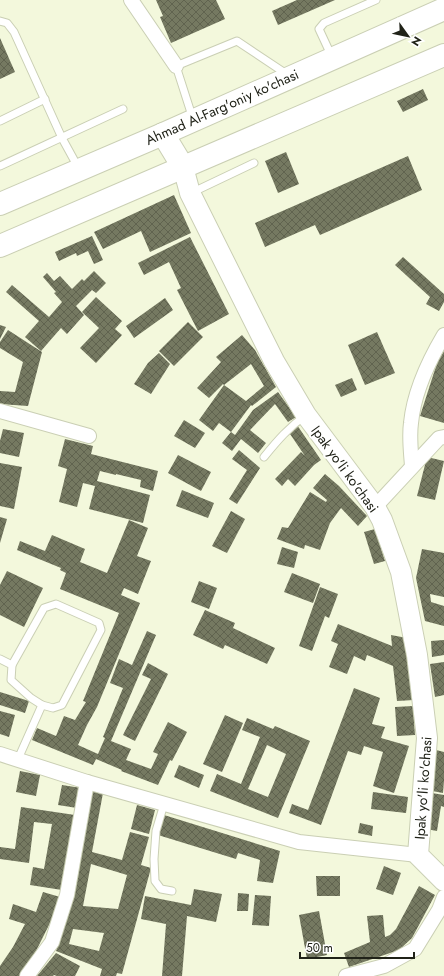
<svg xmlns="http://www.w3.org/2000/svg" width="444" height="976" font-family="Jost,sans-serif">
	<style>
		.building { fill: url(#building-cross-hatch); fill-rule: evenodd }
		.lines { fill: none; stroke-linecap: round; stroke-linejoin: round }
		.lane-casing { stroke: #cacfb4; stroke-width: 9 }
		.street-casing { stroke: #cacfb4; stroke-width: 16 }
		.secondary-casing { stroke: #cacfb4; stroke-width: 22 }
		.highway-casing { stroke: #cacfb4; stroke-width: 24 }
		.lane { stroke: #fff; stroke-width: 7 }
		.street { stroke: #fff; stroke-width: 14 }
		.secondary { stroke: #fff; stroke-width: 20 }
		.highway { stroke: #fff; stroke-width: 22 }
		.labels { text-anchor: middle; stroke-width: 4; stroke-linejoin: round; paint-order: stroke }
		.street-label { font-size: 14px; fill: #202218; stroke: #fff }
	</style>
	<defs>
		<pattern id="building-cross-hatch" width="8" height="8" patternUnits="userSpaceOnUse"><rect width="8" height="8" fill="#757961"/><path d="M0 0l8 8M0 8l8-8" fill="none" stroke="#60634f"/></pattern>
	</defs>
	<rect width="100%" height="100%" fill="#f3f8dc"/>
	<g class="building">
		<path d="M156,0h60l9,19 -54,24 -11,-26 3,-1z"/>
		<path d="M297,0h38l-57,25 -6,-14z"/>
		<path d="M0,38l15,34 -15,7z"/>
		<path d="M423,89l5,11 -25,12 -6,-11z"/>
		<path d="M286,152l13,32 -21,9 -13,-32z"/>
		<path d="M408,156l14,34 -102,45 -5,-10 -50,22 -10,-24z"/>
		<path d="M174,195l17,38 -41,19 -9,-21 -38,18 -9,-17z"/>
		<path d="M92,236l11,24 -9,4 -6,-13 -11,5 -1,-3 -17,8 -4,-9z"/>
		<path d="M190,237l39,77 -31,17 -21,-41 4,-2 -12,-26 -25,13 -6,-12z"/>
		<path d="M403,257l41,37v8l-5,9 -13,-7 4,-7 -35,-32z"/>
		<path d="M94,271l12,12 -10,10 -4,-3 -16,16 8,9 -17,19 -6,-6 -20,23 -16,-14 14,-16 -33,-29 6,-7 37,32 13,-15 -8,-9 2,-1 -13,-15 4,-4 7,8 6,-5 12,13 10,-10 2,2z"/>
		<path d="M96,297l26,24 -7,8 7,6 -26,28 -16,-15 19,-20 -17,-16z"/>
		<path d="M165,298l8,12 -39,28 -8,-12z"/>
		<path d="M188,322l15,15 -29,29 -15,-15z"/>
		<path d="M0,325l6,2 -6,12z"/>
		<path d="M8,330l34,22 -14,54 -28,-2v-13l15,1 8,-30 -23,-14v-6z"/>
		<path d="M377,332l18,41 -30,12 -17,-40z"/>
		<path d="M242,335l13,15 21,37 -24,19 -1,-1 -20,27 -12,-9 -6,8 -14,-11 25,-35 22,16 18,-15 -13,-22 -27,21 -1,-1 -14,14 -12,-10 24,-26 -5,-5z"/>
		<path d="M444,351v72l-24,-7 18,-56z"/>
		<path d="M159,353l11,11 -19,30 -17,-10 14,-21z"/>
		<path d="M352,378l5,12 -16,7 -6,-12z"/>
		<path d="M278,392l18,25 -8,5 -13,-18 -25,26 16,13 -8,10 -17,-14 -9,12 -10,-8 9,-11 4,3 18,-25z"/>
		<path d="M184,420l21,13 -10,15 -21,-12z"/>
		<path d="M297,425l24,35 -7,5 -19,21 -7,-7 -6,7 -7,-7 26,-27 4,4 -17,-25z"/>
		<path d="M3,429l21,4 -5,24 -19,-4v-12z"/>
		<path d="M65,439l28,7 -2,8 67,17 -5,20 -13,-4 1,-7 -25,-6v1l-16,-4 -3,10 53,14 -7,28 -54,-14 6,-23 -12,-3 -6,24 -18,-5 8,-33 -9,-3z"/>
		<path d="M239,450l21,18 -23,36 -8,-5 18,-29 -15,-11z"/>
		<path d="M178,455l33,17 -10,19 -33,-18z"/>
		<path d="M427,457l17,4 -9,39 -18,-4z"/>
		<path d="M0,463l22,4 -8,42 -14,-3z"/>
		<path d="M325,474l14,12 28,30 -9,10 -17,-18 -11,15 -10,27 -15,-5 -1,4 -27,-10 5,-12 6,1 22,-36 16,10 1,-2 -14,-12z"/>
		<path d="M182,490l32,13 -6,15 -32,-12z"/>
		<path d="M231,511l14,8 -18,34 -15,-7z"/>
		<path d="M0,517l7,2 -7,24z"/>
		<path d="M129,520l19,8 -11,28 14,5 -13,33 -14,-6 -3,7 19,8 -43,104 -10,18 -9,20 20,9 7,-16 -2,-1 20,-49 -13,-5 9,-24 13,6 15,-34 9,4 -45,106 20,8 -5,11 25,9 7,-15 -5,-2 15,-30 19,10 -15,29 -2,-1 -12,25 -37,-14 1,-1 -26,-11 -3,6 -61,-25 5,-12 19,8 8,-20 11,4 11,-18 -3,-1 36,-88 -59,-24 6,-16 -6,-3 1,-2 -44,-18 3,-9 25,10 7,-16 33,14 -5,13 27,11z"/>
		<path d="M375,529l10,32 -11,3 -10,-32z"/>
		<path d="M282,547l16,5 -4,16 -17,-4z"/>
		<path d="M422,549l22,4v44l-14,-3 1,8 13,4v20l-19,-5 -9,-43z"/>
		<path d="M7,571l36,17 -19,39 -24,-12v-30z"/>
		<path d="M292,573l28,11 -7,19 -29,-11z"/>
		<path d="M199,581l18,7 -8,21 -18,-7z"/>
		<path d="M320,587l18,7 -9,24 -4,-2 -13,35 -13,-5z"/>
		<path d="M205,610l30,13 -2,5 42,20 -8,16 -42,-19 -2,4 -30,-14z"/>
		<path d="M338,624l54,22 -1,-11 16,3 7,62 -17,1 -4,-35 -26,-11 -2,6 -11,-5 -7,18 -18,-7 9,-23 -7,-3z"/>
		<path d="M444,640v15l-12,2 -1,-16z"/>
		<path d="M444,662v33l-9,2 -5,-33z"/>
		<path d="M148,663l20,11 -33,67 -12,-6 28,-56 -9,-4z"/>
		<path d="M354,688l26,10 -8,26 13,3 -4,11 28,8 -15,47 -21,-7 10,-34 -19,-6 -3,9 -13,-4 -27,74 -32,-12 3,-9 16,6z"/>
		<path d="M0,692l29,9 -4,12 -25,-8z"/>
		<path d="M413,706l2,29 -18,1 -2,-29z"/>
		<path d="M0,711l15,4 -6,22 -9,-3z"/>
		<path d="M225,715l18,8 -21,49 -19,-8z"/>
		<path d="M247,718l26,11 2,-3 35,15 -32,77 -68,-27 7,-17 24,10 19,-47 -18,-7zM267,745l19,9 -18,43 -20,-8z"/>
		<path d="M436,750l8,2v29l-1,12 -11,-2z"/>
		<path d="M179,765l25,10 -5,13 -25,-11z"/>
		<path d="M20,771l20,4 -4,21 -20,-4z"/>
		<path d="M62,785l19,3 -4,20 -19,-3z"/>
		<path d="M92,791l11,2 -11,59 30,8 8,-28 19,5 -8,28 10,3 -29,106 -5,-1 -1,3h-16l2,-7 -46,-18 10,-34zM91,864l36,11 -9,34 -35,-3zM73,929l31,4 -5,18 -30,-7z"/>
		<path d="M373,792l35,5 -2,16 -35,-4z"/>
		<path d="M432,793l12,2v12l-3,-1 -4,25 -11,-2z"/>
		<path d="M137,805l18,5 -6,24 -18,-5z"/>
		<path d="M21,807l54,8 -13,75 -32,-5 3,-18 11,2 8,-45 -18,-2 -5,41 -29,-4v-12l15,2z"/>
		<path d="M164,815l116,36 -7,32 -16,-2 3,-21 -22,-7 -2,6 -78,-24z"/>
		<path d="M360,823l13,3 -1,10 -14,-3z"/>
		<path d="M384,866l17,7 -8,22 -17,-6z"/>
		<path d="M316,876h24v20h-23z"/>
		<path d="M419,886l16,9 -23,43 -13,12 -50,17 -5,-14 26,-11 -3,-26 16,-1 2,22 5,-2 6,-6z"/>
		<path d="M194,889l28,5 -6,28 -29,-6 -5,60h-20l4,-52 -25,-5 4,-23 46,9z"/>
		<path d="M43,892l17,5 -7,20 -21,42 -12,17h-20v-10l13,-19 12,-23 -16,-5 4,-15 23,8z"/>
		<path d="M238,893l11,1 -1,17h-11z"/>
		<path d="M255,895l16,1 -2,30 -17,-1z"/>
		<path d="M319,911l8,44 -20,4 -8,-44z"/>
		<path d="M56,953l24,13 -5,10h-18l-3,-1 -1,1h-16z"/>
	</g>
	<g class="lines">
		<defs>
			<g id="lane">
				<path d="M0,21l7,2 7,9 48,106 17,31"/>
				<path d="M332,57l-13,-28 5,-6 52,-23"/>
				<path d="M193,119l-17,-53 61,-25 51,34"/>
				<path d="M0,121l45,-22"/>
				<path d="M0,166l123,-57"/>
				<path d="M191,193l63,-30"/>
				<path d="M264,457c13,-16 25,-30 42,-42"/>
				<path d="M0,659l12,6 -1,15 20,18 11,7 -24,54"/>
				<path d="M12,665l32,-57 12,-4 43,19 2,7 -39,75 -9,3 -11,-3"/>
				<path d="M164,804l-8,27 -2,28 1,22 6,8 11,2"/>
			</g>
			<g id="street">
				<path d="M131,0l45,66"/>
				<path d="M0,411l89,25"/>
				<path d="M412,466c-1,-14 -3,-29 -1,-43 3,-31 17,-61 33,-88"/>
				<path d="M375,507l64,-69 5,-1"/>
				<path d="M0,754l87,28 212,60 119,13"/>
				<path d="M27,976l25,-34 15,-47 20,-113"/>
				<path d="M346,976l38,-10 31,-17 24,-39 5,-13"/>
			</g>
			<path id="secondary" d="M183,167l7,26 84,168 32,54 69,92 7,13 19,52 16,83 10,83 -9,117 26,26"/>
			<g id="highway">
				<path d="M163,134l20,33"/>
				<path d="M0,204l163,-70 281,-125"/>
				<path d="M0,246l444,-191"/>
			</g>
		</defs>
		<use href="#lane" class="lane-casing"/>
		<use href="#street" class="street-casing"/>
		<use href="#secondary" class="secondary-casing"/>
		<use href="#highway" class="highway-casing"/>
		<use href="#lane" class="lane"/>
		<use href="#street" class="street"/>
		<use href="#secondary" class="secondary"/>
		<use href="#highway" class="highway"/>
	</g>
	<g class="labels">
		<g class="street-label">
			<text transform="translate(222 107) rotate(-24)" y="5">Ahmad Al-Farg'oniy ko'chasi</text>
			<text transform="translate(345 469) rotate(54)" y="5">Ipak yo'li ko'chasi</text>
			<text transform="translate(423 788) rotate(-86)" y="5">Ipak yo'li ko'chasi</text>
		</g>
	</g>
	<g transform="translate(408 36) rotate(123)" stroke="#ffffff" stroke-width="3" paint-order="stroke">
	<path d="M0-3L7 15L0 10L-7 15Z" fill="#202218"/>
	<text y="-6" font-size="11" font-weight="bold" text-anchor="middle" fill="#202218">N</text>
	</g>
	<path d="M300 952v6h114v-6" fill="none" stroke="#202218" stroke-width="2"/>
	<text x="306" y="952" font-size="12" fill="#202218" stroke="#ffffff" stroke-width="3" paint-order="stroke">50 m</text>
</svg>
